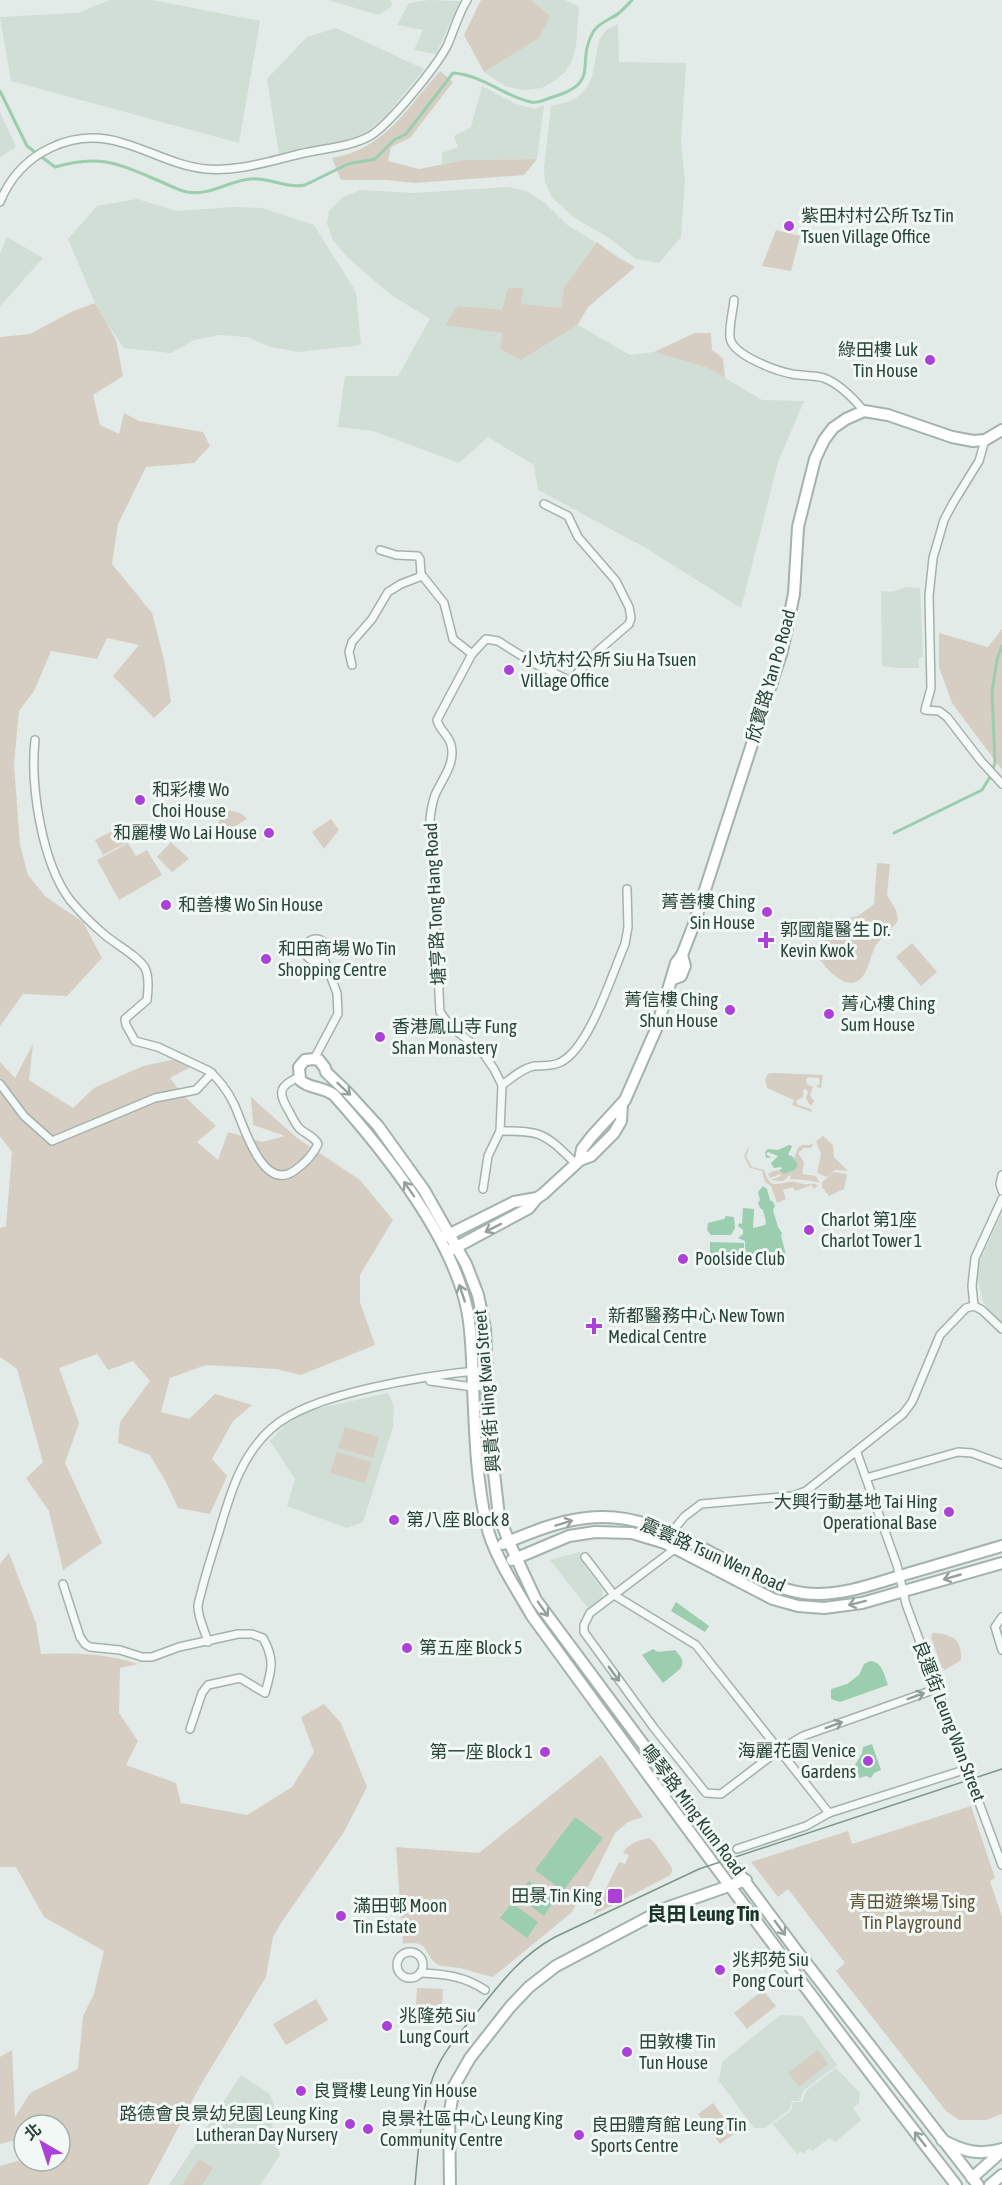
<svg xmlns="http://www.w3.org/2000/svg" width="1002" height="2185" font-family="'Asap Condensed','Noto Sans TC',sans-serif">
	<style>
		.built { fill: #d0ded6 }
		.green { fill: #d6cec3 }
		.water { fill: #9bcdaf }
		.lines { fill: none; stroke-linecap: round; stroke-linejoin: round }
		.stream { stroke: #9bcdaf; stroke-width: 3 }
		.street-casing { stroke: #a3b3ab; stroke-width: 10 }
		.secondary-casing { stroke: #a3b3ab; stroke-width: 14 }
		.primary-casing { stroke: #a1b8ac; stroke-width: 14 }
		.street { stroke: #f5f9f7; stroke-width: 7 }
		.secondary { stroke: #fff; stroke-width: 10 }
		.primary { stroke: #fff; stroke-width: 10 }
		.tram { stroke: #7b9688; stroke-width: 1.5 }
		.oneway { stroke: #94a29b }
		.oneway2 { stroke: #8f9f97 }
		.poi-dot { fill: #ac41d7; stroke: #f2f8f5; stroke-width: 2 }
		.labels { text-anchor: middle; stroke-width: 6; stroke-linejoin: round; paint-order: stroke }
		.poi-label { font-size: 18px; fill: #294537; stroke: #f2f8f5; text-anchor: start }
		.street-label { font-size: 18px; fill: #294537; stroke: #f2f8f5 }
		.park-label { font-size: 18px; fill: #615335; stroke: #f2f8f5 }
		.neighbourhood-label { font-size: 20px; font-weight: bold; fill: #1b3629; stroke: #f2f8f5 }
	</style>
	<rect width="100%" height="100%" fill="#e2ebe7"/>
	<g class="built">
		<path d="M109,0h43l108,21 -21,122 -228,-62 -11,-64 78,-4z"/>
		<path d="M328,0h63l1,6 -13,9z"/>
		<path d="M429,0l31,1 -24,53 -22,-4 9,-20 -26,-5 12,-22z"/>
		<path d="M531,0h34l14,7 -3,40 -4,13 -7,12 -11,9 -12,7 -19,2 -18,-4 -21,-14 55,-35 10,-21z"/>
		<path d="M618,24l1,38 67,1 -5,80 4,38 -4,56 -22,26 -23,-4 -24,-19 -40,-24 -20,-19 -7,-15 -1,-14 7,-62 20,-5 9,-6 7,-8 5,-10 7,-37 7,-10z"/>
		<path d="M336,28l88,41 -38,47 -21,17 -16,7 -70,15 -12,-76 40,-42z"/>
		<path d="M482,86l34,18 19,5 9,-4 -7,54 -73,1 -22,4v-11l16,-6 -4,-11 17,-9z"/>
		<path d="M0,112l16,35 -16,10z"/>
		<path d="M508,187l18,4 19,12 21,21 69,43 -47,40 -10,18 52,30 24,-3 54,16 54,32 42,1 -26,61 -37,146 -95,-60 -108,-58 -4,-25 -46,-28 -29,26 -86,-32 -35,-4 7,-51h53l32,-57 -40,-25 -42,-36 -15,-18 -6,-16 2,-13 13,-13 18,-8 54,3z"/>
		<path d="M137,199l40,12 56,-4 29,1 52,17 42,67 5,53 -62,7 -28,-5 -24,-10 -27,-2 -26,5 -23,13 -47,-5 -19,-27 -10,-18 -27,-64 29,-33z"/>
		<path d="M7,237l36,21 -43,48v-53z"/>
		<path d="M908,587l12,1 3,69 -4,1v10h-21l-16,-2 -1,-75 10,1z"/>
		<path d="M1002,1213v113l-10,-10 -9,-15 -6,-25v-9z"/>
		<path d="M388,1393l6,14 -1,20 -30,95 -16,6 -60,-22 8,-27 -25,-38 16,-17 16,-12z"/>
		<path d="M580,1552l4,13 18,24 1,8 -15,11 -38,-48z"/>
		<path d="M780,2015l22,1 35,49 -34,26 -3,10h-8l-3,9 -24,18h-11l-35,-47 3,-19z"/>
		<path d="M836,2068l24,25 -1,10 -6,5 8,12 -26,22 -5,-4 -18,13 -2,-3 -7,6 -1,-3 -5,3 -24,-30 18,-13 2,-9h9l4,-11z"/>
		<path d="M241,2075l29,19 4,12 -2,24 8,25 -20,30h-91z"/>
	</g>
	<g class="green">
		<path d="M481,0h50l19,16 -11,22 -55,34 -20,-37z"/>
		<path d="M440,71l13,11 -43,56 -19,9 -3,14 31,8 45,-9 73,-1 -13,16 -109,8 -28,-3h-46l-9,-22c53,-9 74,-49 108,-87z"/>
		<path d="M776,230l24,6 -9,35 -29,-5z"/>
		<path d="M597,242l19,15 19,10 -47,40 -11,18 -56,35 -21,-11 3,-16 -58,-8 13,-19 44,4 6,-22h15l-2,16 40,4 3,-20z"/>
		<path d="M95,303l21,37 7,36 -30,19 7,30 19,9 5,-21 15,8 64,11 7,14 -16,17 -48,4 -28,57 -6,40 40,49 12,46 7,43 -17,16 -41,-42 26,-31 -32,-7 -10,21 -46,-8 -17,40 -15,20 -5,53 6,81 8,30 18,22 37,25 19,36 -35,38 -44,-2 -23,32v-689l30,-3 43,-23z"/>
		<path d="M695,333h16l1,17 11,8 2,20 -17,-10 -54,-16z"/>
		<path d="M1002,629v141l-50,-67 -13,-36v-34l49,14z"/>
		<path d="M224,811c8,-1 18,1 23,8l-27,16c-3,-10 -2,-16 4,-24z"/>
		<path d="M331,819l8,11 -15,19 -12,-17z"/>
		<path d="M118,828l13,3 4,7 -32,17 -8,-15z"/>
		<path d="M171,842l18,17 -17,13 -15,-15z"/>
		<path d="M128,843l8,13 11,-6 15,25 -43,25 -22,-40z"/>
		<path d="M877,863l13,1 -3,31 9,15 2,10c-5,9 -16,16 -22,25 -5,9 -7,23 -13,31 -14,19 -37,-7 -45,-19 3,-15 14,-24 21,-37l19,-4 16,-12z"/>
		<path d="M912,943l25,29 -16,14 -25,-29z"/>
		<path d="M33,1044l-4,36 44,28 21,-20 49,-22 43,-9 3,11 -19,10 13,17 33,31 -19,16 21,18 10,-28 34,10 23,-6 -32,-11 -2,-28 46,41 63,42 33,40 -33,55v27l15,43 -74,30 -25,-6 -70,-4 -36,13 -9,34 28,7 26,-25 37,11 -19,16 -21,38 15,17 -17,38 -32,-6 -12,-26 -16,-27 -32,-12 2,-21 30,-41 -17,-20 -25,9 -11,-16 -38,14 20,55 -14,40 37,80 -39,27 -14,-59 -23,-33 17,-16 -26,-93 -17,-12v-129l6,-2 6,-74 -12,-16v-74l15,16z"/>
		<path d="M773,1073l50,2 -2,13 -5,-1 4,-4 -1,-5 -10,-1 -3,2 1,5 6,3 -3,8 4,6 -2,4 -3,-1 -3,-6 2,-6 -2,-3 -3,1v7l-7,4 2,4 13,4 1,3 -20,-7 2,-5 -27,-12 -2,-9 3,-5z"/>
		<path d="M823,1136l10,9 1,12 14,14 -13,-1 -8,7 -10,-4 4,-19 -5,-13z"/>
		<path d="M814,1143l-3,5h-7l-6,5 6,9 -2,12 14,2 4,7c-5,-2 -23,-4 -30,-4l1,-5 -8,7 -12,-1 10,-4 -1,-2 -10,4 -2,-4 5,-3 6,-1 5,4 11,-4 3,-6 -4,-6 4,-10 4,-3h8z"/>
		<path d="M748,1148l1,1 -3,7 6,11 12,3c7,19 9,14 26,12 5,-1 9,2 14,2 7,1 9,-2 14,2l-5,3 -1,-4 -17,6 -2,-4 -10,3 3,9 -9,4 -6,-17 -6,-4 -3,-11 -12,-3 -6,-12z"/>
		<path d="M834,1172l13,2 -3,15 -15,7 -7,-9v-5z"/>
		<path d="M345,1427l34,10 -6,21 -35,-10z"/>
		<path d="M337,1452l35,10 -7,21 -35,-10z"/>
		<path d="M9,1553l27,70 5,31c35,-1 63,-1 97,10l-18,4 -1,45 19,28 -12,24 50,18 5,20 66,12 45,-28 22,-35 -13,-35 23,-13 17,19 26,64 -23,45 -63,91 -8,14 -7,40 -66,109 -52,99h-148v-19l24,-7 36,2v-36h-36v17l-4,-3 -20,5v-87l12,-7 3,67 15,-24 48,-24 5,-53 11,-22 10,-43 -60,-34 -28,-50h-16v-303z"/>
		<path d="M933,1633c19,1 29,6 28,27l-16,10 -3,-2 -11,-31z"/>
		<path d="M601,1755l42,62 -15,5 -13,11 -25,50 -19,30 -78,64c-15,-3 -28,-9 -42,-10 -5,-1 -10,0 -14,-3 -14,-9 -6,-25 -34,-20l-7,-97 83,6z"/>
		<path d="M971,1806l24,72 -5,3 12,36v197l-16,6h-27l-13,-9 -110,-140 9,-8 -57,-74 -10,8 -27,-35 97,-31 4,13z"/>
		<path d="M649,1838l5,4 18,26v4l-3,4 -76,39 26,-53 6,2 4,-9 -6,-2c7,-11 15,-12 26,-15z"/>
		<path d="M417,1988l26,1 -1,17 -26,-1z"/>
		<path d="M763,1990l13,16 -29,23 -13,-16z"/>
		<path d="M316,1999l12,21 -42,25 -13,-21z"/>
		<path d="M818,2050l10,14 -29,23 -11,-14z"/>
		<path d="M713,2103l22,30 -15,11 -22,-30z"/>
		<path d="M199,2159l14,9 -11,17h-20z"/>
	</g>
	<g class="water">
		<path d="M789,1145l3,1 -4,9 4,1 6,8 -3,6 -11,4 -5,-4 3,-1 -1,-2 -7,1 -3,-5 7,-7 -10,-4 -2,2 5,4h-5l-1,-6 3,-3 10,1z"/>
		<path d="M763,1186l4,3 3,11 3,2 2,4 -2,4 5,17 4,6 -1,3 5,19 -22,6 -19,-1v-19l-7,-3 5,-4v-4l-5,-4 1,-3 3,1 1,-16 11,1 -1,19 12,-3 1,-3 -3,-12 -3,-2 -2,-5 2,-3 -2,-8z"/>
		<path d="M726,1216l8,1 1,11 -4,7h-20l-4,-5 1,-7 16,-4z"/>
		<path d="M710,1242l34,1v15h-34z"/>
		<path d="M676,1602l33,24 -4,6 -34,-21z"/>
		<path d="M653,1649l5,3 17,-2c5,6 11,11 5,19l-17,14 -21,-28z"/>
		<path d="M870,1661c13,1 14,14 18,24l-48,17 -9,-3v-10l16,-5 12,-9 5,-11z"/>
		<path d="M872,1744l9,26 -7,3 -3,5 -5,-2 -7,2 -4,-13 7,-12 1,-6z"/>
		<path d="M575,1817l28,21 -40,53 -28,-21z"/>
		<path d="M529,1881l26,19 -11,16 -27,-20z"/>
		<path d="M512,1903l26,19 -11,16 -27,-20z"/>
	</g>
	<g class="lines">
		<g class="stream">
			<path d="M0,91l27,55 28,21c44,-13 62,-4 102,13 10,4 20,10 30,12 24,4 41,-11 63,-13 19,-2 36,10 55,6l43,-21 27,-5 19,-19 12,-6 47,-61c30,2 50,23 78,29 7,2 15,-3 22,-5 49,-15 22,-33 40,-65 6,-10 17,-12 26,-19 5,-4 9,-9 13,-13"/>
			<path d="M894,833l88,-43 8,-13 5,-14 -3,-71 5,-32 5,-14"/>
		</g>
		<defs>
			<g id="street">
				<path d="M0,202c20,-49 72,-75 123,-59 28,8 53,23 83,26 35,3 69,-10 103,-17 20,-4 43,-6 61,-16 20,-12 66,-69 77,-90 7,-15 11,-32 20,-46"/>
				<path d="M734,300c-1,11 -5,26 -4,37 1,18 47,34 62,37 10,2 22,1 32,4 16,6 30,21 40,33"/>
				<path d="M985,440l-6,21 -26,42 -9,17 -11,38 -4,38 2,92 -6,22 14,1 8,6 34,44 21,23"/>
				<path d="M544,504l24,12 10,21 38,44 13,26 2,11 -2,6 -30,26 -28,30"/>
				<path d="M380,550l16,5 22,1 2,3 1,15 23,29 9,36 19,15"/>
				<path d="M352,665l-3,-13 3,-10 20,-23 16,-27 13,-8 21,-8"/>
				<path d="M35,740c-5,46 7,123 35,160 10,12 24,26 36,36 10,8 33,21 39,32 4,8 3,24 2,32l-22,19 1,6 9,16 23,6 51,24c11,9 19,21 25,33 9,19 28,89 60,67 10,-7 19,-16 24,-27 -4,-8 -11,-9 -18,-15 -4,-4 -7,-10 -10,-16 -11,-19 -14,-26 9,-36"/>
				<circle cx="316" cy="950" r="11"/>
				<path d="M314,1059l24,-45 -1,-21 -13,-34"/>
				<path d="M0,1084l24,32 28,25 103,-43 41,-8 16,-17"/>
				<path d="M502,1085c10,-7 19,-16 32,-19 9,-1 18,1 27,-4 29,-15 51,-88 64,-118l3,-17 -1,-38"/>
				<path d="M500,1131c44,0 45,3 76,33"/>
				<path d="M1002,1175l-2,9 2,7"/>
				<path d="M483,1189l5,-33 12,-25 2,-46 -8,-16 -13,-19 -30,-23 -11,-15 -10,-193c1,-8 2,-16 5,-24 7,-16 21,-32 16,-50 -2,-10 -12,-15 -14,-25l35,-66 14,-15 12,2 35,22 44,21"/>
				<path d="M974,1306l-2,-20 3,-28 27,-59"/>
				<path d="M974,1306l8,4 20,19"/>
				<path d="M430,1381l43,6 13,-1"/>
				<path d="M857,1453l40,112 9,39 96,261"/>
				<path d="M866,1478l92,-26 14,1 30,11"/>
				<path d="M672,1532l12,-15 17,-13 92,-8 13,-5 97,-77 9,-12 28,-67 26,-27 8,-2"/>
				<path d="M676,1548l-86,65 -6,12v7l70,96 52,65 15,1 58,-44 24,-14 133,-47"/>
				<path d="M585,1557l29,38 82,50 133,168"/>
				<path d="M63,1584l17,53 5,7 5,3 30,3 22,7h10l27,-10 59,-13h14l11,4c12,22 9,31 2,55l-25,-15 -32,7 -6,8 -12,36"/>
				<path d="M1002,1617l-7,10 7,23"/>
				<path d="M208,1642c-3,-11 -10,-24 -10,-35 0,-6 3,-12 4,-18 5,-19 11,-38 17,-57 11,-38 22,-77 53,-104 40,-36 158,-53 213,-58"/>
				<path d="M737,1849l69,-23 23,-13 138,-44"/>
				<circle cx="410" cy="1965" r="13"/>
				<path d="M420,1973c25,1 44,3 65,17"/>
			</g>
			<g id="secondary">
				<path d="M673,979l8,-3 4,-10 -3,-11"/>
				<path d="M580,1160l2,-11 10,-13 33,-36 32,-73 19,-64 6,-8 12,-31 88,-273 12,-57 4,-67 17,-68 9,-19 9,-12 13,-9 18,-8 24,4 64,22 21,4 12,-1 17,-10"/>
				<path d="M444,1237l70,-35 23,-4 6,-4 37,-34 11,-4 23,-23 7,-12 1,-17"/>
				<path d="M451,1250l78,-42 8,-10"/>
				<path d="M503,1544c26,-11 55,-23 83,-26 52,-7 97,20 141,43 25,13 48,28 76,32 37,5 72,-10 107,-20 30,-9 61,-18 92,-27"/>
				<path d="M512,1560l57,-24 26,-4 37,1 33,10 108,56 25,7 26,2 38,-5 140,-40"/>
				<path d="M450,2185l-1,-67 5,-32 16,-28 40,-51 19,-20 27,-21 110,-58 80,-28"/>
				<path d="M956,2185c-145,-187 -285,-378 -424,-569 -16,-28 -40,-63 -46,-94 -10,-44 -11,-91 -13,-136 -1,-25 -1,-52 -6,-77 -16,-75 -83,-158 -133,-214 -12,-9 -25,-6 -34,-15l-1,-13 6,-7 9,-1 5,1 6,8 1,4 20,19 32,35 46,64 42,74 12,31 7,34 4,101 10,86 10,26 27,58 260,350 182,235"/>
			</g>
			<g id="primary">
				<path d="M942,2140c21,11 37,16 60,9"/>
				<path d="M972,2178l29,-26"/>
				<path d="M990,2185l12,-10"/>
			</g>
		</defs>
		<use href="#street" class="street-casing"/>
		<use href="#secondary" class="secondary-casing"/>
		<use href="#primary" class="primary-casing"/>
		<use href="#street" class="street"/>
		<use href="#secondary" class="secondary"/>
		<use href="#primary" class="primary"/>
		<path class="tram" d="M415,2185c3,-34 6,-76 18,-108 9,-24 25,-42 41,-61 24,-30 46,-60 81,-79l144,-68 303,-100"/>
	</g>
	<defs><path id="oneway-shaft" d="M-6 0H5M1.5-3L5.5 0L1.5 3" fill="none" stroke-width="1.6" stroke-linecap="round" stroke-linejoin="round" transform="scale(1.5)"/></defs>
	<g class="oneway">
		<use href="#oneway-shaft" transform="translate(344 1089) rotate(43)"/>
		<use href="#oneway-shaft" transform="translate(409 1189) rotate(-125)"/>
		<use href="#oneway-shaft" transform="translate(493 1228) rotate(153)"/>
		<use href="#oneway-shaft" transform="translate(462 1293) rotate(-108)"/>
		<use href="#oneway-shaft" transform="translate(564 1523) rotate(-17)"/>
		<use href="#oneway-shaft" transform="translate(952 1577) rotate(164)"/>
		<use href="#oneway-shaft" transform="translate(857 1603) rotate(166)"/>
		<use href="#oneway-shaft" transform="translate(543 1609) rotate(55)"/>
		<use href="#oneway-shaft" transform="translate(780 1928) rotate(54)"/>
		<use href="#oneway-shaft" transform="translate(920 2139) rotate(-128)"/>
	</g>
	<g class="oneway2">
		<use href="#oneway-shaft" transform="translate(614 1674) rotate(54)"/>
		<use href="#oneway-shaft" transform="translate(916 1696) rotate(-20)"/>
		<use href="#oneway-shaft" transform="translate(834 1725) rotate(-20)"/>
	</g>
	<g class="poi-dot">
		<circle cx="789" cy="226" r="6"/>
		<circle cx="930" cy="360" r="6"/>
		<circle cx="509" cy="670" r="6"/>
		<circle cx="140" cy="800" r="6"/>
		<circle cx="269" cy="833" r="6"/>
		<circle cx="166" cy="905" r="6"/>
		<circle cx="767" cy="912" r="6"/>
		<path d="M763 931h6v6h6v6h-6v6h-6v-6h-6v-6h6z"/>
		<circle cx="266" cy="959" r="6"/>
		<circle cx="730" cy="1010" r="6"/>
		<circle cx="829" cy="1014" r="6"/>
		<circle cx="380" cy="1037" r="6"/>
		<circle cx="809" cy="1230" r="6"/>
		<circle cx="683" cy="1259" r="6"/>
		<path d="M591 1317h6v6h6v6h-6v6h-6v-6h-6v-6h6z"/>
		<circle cx="949" cy="1512" r="6"/>
		<circle cx="394" cy="1520" r="6"/>
		<circle cx="407" cy="1648" r="6"/>
		<circle cx="545" cy="1752" r="6"/>
		<circle cx="868" cy="1761" r="6"/>
		<rect x="607" y="1888" width="16" height="16" rx="3"/>
		<circle cx="341" cy="1916" r="6"/>
		<circle cx="720" cy="1970" r="6"/>
		<circle cx="387" cy="2026" r="6"/>
		<circle cx="627" cy="2052" r="6"/>
		<circle cx="301" cy="2091" r="6"/>
		<circle cx="350" cy="2124" r="6"/>
		<circle cx="368" cy="2129" r="6"/>
		<circle cx="579" cy="2135" r="6"/>
	</g>
	<g class="labels">
		<g class="poi-label">
			<text x="801" y="222">紫田村村公所 Tsz Tin<tspan x="801" dy="21">Tsuen Village Office</tspan></text>
			<text x="918" y="356" text-anchor="end">綠田樓 Luk<tspan x="918" dy="21">Tin House</tspan></text>
			<text x="521" y="666">小坑村公所 Siu Ha Tsuen<tspan x="521" dy="21">Village Office</tspan></text>
			<text x="152" y="796">和彩樓 Wo<tspan x="152" dy="21">Choi House</tspan></text>
			<text x="257" y="839" text-anchor="end">和麗樓 Wo Lai House</text>
			<text x="755" y="908" text-anchor="end">菁善樓 Ching<tspan x="755" dy="21">Sin House</tspan></text>
			<text x="178" y="911">和善樓 Wo Sin House</text>
			<text x="780" y="936">郭國龍醫生 Dr.<tspan x="780" dy="21">Kevin Kwok</tspan></text>
			<text x="278" y="955">和田商場 Wo Tin<tspan x="278" dy="21">Shopping Centre</tspan></text>
			<text x="718" y="1006" text-anchor="end">菁信樓 Ching<tspan x="718" dy="21">Shun House</tspan></text>
			<text x="841" y="1010">菁心樓 Ching<tspan x="841" dy="21">Sum House</tspan></text>
			<text x="392" y="1033">香港鳳山寺 Fung<tspan x="392" dy="21">Shan Monastery</tspan></text>
			<text x="821" y="1226">Charlot 第1座<tspan x="821" dy="21">Charlot Tower 1</tspan></text>
			<text x="695" y="1265">Poolside Club</text>
			<text x="608" y="1322">新都醫務中心 New Town<tspan x="608" dy="21">Medical Centre</tspan></text>
			<text x="937" y="1508" text-anchor="end">大興行動基地 Tai Hing<tspan x="937" dy="21">Operational Base</tspan></text>
			<text x="406" y="1526">第八座 Block 8</text>
			<text x="419" y="1654">第五座 Block 5</text>
			<text x="856" y="1757" text-anchor="end">海麗花園 Venice<tspan x="856" dy="21">Gardens</tspan></text>
			<text x="533" y="1758" text-anchor="end">第一座 Block 1</text>
			<text x="602" y="1902" text-anchor="end">田景 Tin King</text>
			<text x="353" y="1912">滿田邨 Moon<tspan x="353" dy="21">Tin Estate</tspan></text>
			<text x="732" y="1966">兆邦苑 Siu<tspan x="732" dy="21">Pong Court</tspan></text>
			<text x="399" y="2022">兆隆苑 Siu<tspan x="399" dy="21">Lung Court</tspan></text>
			<text x="639" y="2048">田敦樓 Tin<tspan x="639" dy="21">Tun House</tspan></text>
			<text x="313" y="2097">良賢樓 Leung Yin House</text>
			<text x="338" y="2120" text-anchor="end">路德會良景幼兒園 Leung King<tspan x="338" dy="21">Lutheran Day Nursery</tspan></text>
			<text x="380" y="2125">良景社區中心 Leung King<tspan x="380" dy="21">Community Centre</tspan></text>
			<text x="591" y="2131">良田體育館 Leung Tin<tspan x="591" dy="21">Sports Centre</tspan></text>
		</g>
		<g class="street-label">
			<text transform="translate(771 676) rotate(-74)" y="6">欣寶路 Yan Po Road</text>
			<text transform="translate(435 904) rotate(-93)" y="6">塘亨路 Tong Hang Road</text>
			<text transform="translate(487 1391) rotate(-95)" y="6">興貴街 Hing Kwai Street</text>
			<text transform="translate(713 1555) rotate(24)" y="6">震寰路 Tsun Wen Road</text>
			<text transform="translate(949 1721) rotate(69)" y="6">良運街 Leung Wan Street</text>
			<text transform="translate(693 1810) rotate(53)" y="6">鳴琴路 Ming Kum Road</text>
		</g>
		<g class="park-label">
			<text x="912" y="1908">青田遊樂場 Tsing<tspan x="912" dy="21">Tin Playground</tspan></text>
		</g>
		<g class="neighbourhood-label">
			<text x="703" y="1921">良田 Leung Tin</text>
		</g>
	</g>
	<g transform="translate(42 2143) rotate(321)"><circle r="28" fill="#f2f8f5" stroke="#a2b0a9" stroke-width="1.5"/>
	<path d="M0-4.5L10 22L0 15L-10 22Z" fill="#ac41d7"/>
	<text y="-9" font-size="16" font-weight="bold" text-anchor="middle" fill="#294537">北</text>
	</g>
</svg>
